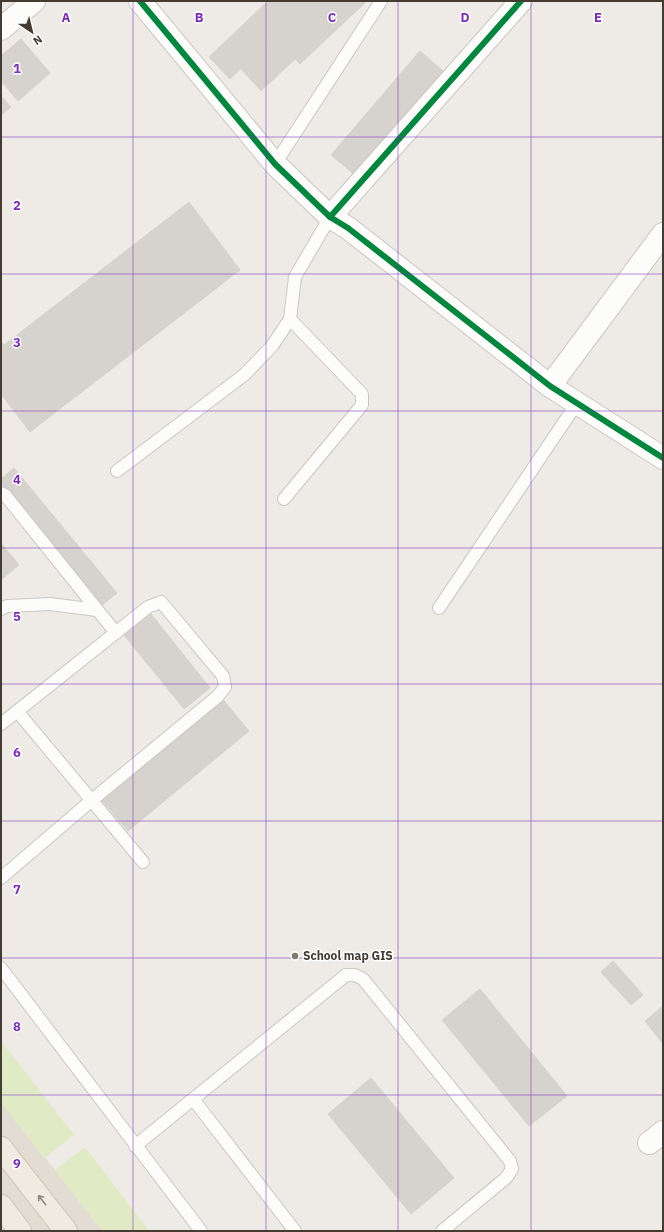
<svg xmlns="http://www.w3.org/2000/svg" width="664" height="1232" font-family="'IBM Plex Sans',sans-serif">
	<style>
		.residential { fill: #e3dcd3 }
		.green { fill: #e0eac4 }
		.building { fill: #d6d2cd; stroke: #d6d2cc }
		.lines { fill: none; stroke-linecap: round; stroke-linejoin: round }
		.lane-casing { stroke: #cbc7c2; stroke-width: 14 }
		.street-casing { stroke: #cbc7c2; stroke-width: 24 }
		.primary-casing { stroke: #d1c5b3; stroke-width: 24 }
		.lane { stroke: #fcfcfb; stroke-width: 12 }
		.street { stroke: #fcfcfb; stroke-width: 22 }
		.primary { stroke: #f1eae2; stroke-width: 22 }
		.cycleway-casing { stroke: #fff; stroke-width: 8 }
		.cycleway { stroke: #00873e; stroke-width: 6 }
		.oneway { stroke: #928a82 }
		.grid { fill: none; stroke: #7b2cbf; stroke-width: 1; stroke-opacity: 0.55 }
		.poi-dot { fill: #807972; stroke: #fff; stroke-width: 1.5 }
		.labels { text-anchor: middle; stroke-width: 3; stroke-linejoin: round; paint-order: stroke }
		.poi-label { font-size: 12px; font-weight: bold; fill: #443c33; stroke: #fff; text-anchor: start }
		.grid-label { font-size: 13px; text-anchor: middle; font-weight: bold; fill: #7b2cbf; stroke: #fff; stroke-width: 3; stroke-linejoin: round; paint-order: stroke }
	</style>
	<rect width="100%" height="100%" fill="#eeebe6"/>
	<path class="residential" d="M1,1100l101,131h-101z"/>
	<g class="green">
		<path d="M1,1041l73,94 -30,23 -43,-55z"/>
		<path d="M85,1147l64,84h-47l-47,-61z"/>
	</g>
	<g class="building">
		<path d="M268,1h45l-83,78 -21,-22z"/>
		<path d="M312,1h55l-67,63 -26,-27z"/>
		<path d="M274,37l21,22 -34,32 -20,-22z"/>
		<path d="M21,39l29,34 -32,28 -17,-20v-25z"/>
		<path d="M420,51l23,20 -88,104 -24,-20z"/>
		<path d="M1,96l10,11 -10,8z"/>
		<path d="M189,202l51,68 -210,162 -29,-38v-53l3,4z"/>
		<path d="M14,468l103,125 -16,13 -100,-122v-5z"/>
		<path d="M1,543l18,22 -18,15z"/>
		<path d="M151,614l59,74 -26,21 -60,-74z"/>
		<path d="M220,696l29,35 -121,100 -29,-34z"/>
		<path d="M613,961l30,34 -12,10 -30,-33z"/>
		<path d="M480,989l87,107 -38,30 -87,-106z"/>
		<path d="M663,1006v38l-18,-23z"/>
		<path d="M371,1078l83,100 -43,36 -83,-100z"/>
	</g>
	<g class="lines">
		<defs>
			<g id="lane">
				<path d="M275,164l106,-163"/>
				<path d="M117,471l127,-96 28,-29 18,-27"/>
				<path d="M1,493l4,2 111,138"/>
				<path d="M284,499l78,-94v-11l-72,-75 5,-42 35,-60"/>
				<path d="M439,608l138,-205"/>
				<path d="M1,609l6,-3 43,-2 47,6"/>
				<path d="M17,711l126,151"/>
				<path d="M1,724l147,-117 13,-5 6,7 56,67 2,11 -7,9 -126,104 -91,78"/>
				<path d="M1,968l200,263"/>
				<path d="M193,1099l102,132"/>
				<path d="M135,1146l211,-171h9l8,4 147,182 2,8 -6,9 -64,53"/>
			</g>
			<g id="street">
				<path d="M140,1l135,163 55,53 18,11 202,158 113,72"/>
				<path d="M1,29l33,-28"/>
				<path d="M330,217l191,-216"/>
				<path d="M550,386l113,-152"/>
				<path d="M649,1143l14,-11"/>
			</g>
			<g id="primary">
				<path d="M1,1148l65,83"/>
				<path d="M1,1206l19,25"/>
			</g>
		</defs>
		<use href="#lane" class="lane-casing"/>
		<use href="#street" class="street-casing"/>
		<use href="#primary" class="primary-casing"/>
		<use href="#lane" class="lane"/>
		<use href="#street" class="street"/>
		<use href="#primary" class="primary"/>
		<defs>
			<g id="cycleway">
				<path d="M140,1l135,163 55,53 18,11 202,158 113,72"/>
				<path d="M330,217l191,-216"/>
			</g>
		</defs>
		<use href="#cycleway" class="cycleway-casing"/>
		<use href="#cycleway" class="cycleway"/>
	</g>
	<defs><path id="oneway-shaft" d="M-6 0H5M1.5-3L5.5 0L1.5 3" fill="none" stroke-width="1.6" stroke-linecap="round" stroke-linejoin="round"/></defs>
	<use class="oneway" href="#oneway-shaft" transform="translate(42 1200) rotate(-128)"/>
	<path class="grid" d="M133,1v1230M266,1v1230M398,1v1230M531,1v1230M1,137h662M1,274h662M1,411h662M1,548h662M1,684h662M1,821h662M1,958h662M1,1095h662"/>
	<circle class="poi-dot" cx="295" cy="956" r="4"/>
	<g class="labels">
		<g class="poi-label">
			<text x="303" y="960">School map GIS</text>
		</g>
	</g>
	<g class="grid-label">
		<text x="66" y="22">A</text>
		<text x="199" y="22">B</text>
		<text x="332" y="22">C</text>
		<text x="465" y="22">D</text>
		<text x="598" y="22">E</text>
		<text x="17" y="73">1</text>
		<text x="17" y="210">2</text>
		<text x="17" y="347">3</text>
		<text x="17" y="484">4</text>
		<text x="17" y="621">5</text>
		<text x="17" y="757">6</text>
		<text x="17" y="894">7</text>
		<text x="17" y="1031">8</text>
		<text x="17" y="1168">9</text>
	</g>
	<rect width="664" height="1232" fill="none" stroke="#443c33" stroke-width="4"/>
	<g transform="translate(32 32) rotate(145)" stroke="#ffffff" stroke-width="3" paint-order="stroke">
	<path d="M0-3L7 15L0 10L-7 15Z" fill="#443c33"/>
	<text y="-6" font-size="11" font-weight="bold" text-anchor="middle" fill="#443c33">N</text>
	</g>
</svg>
